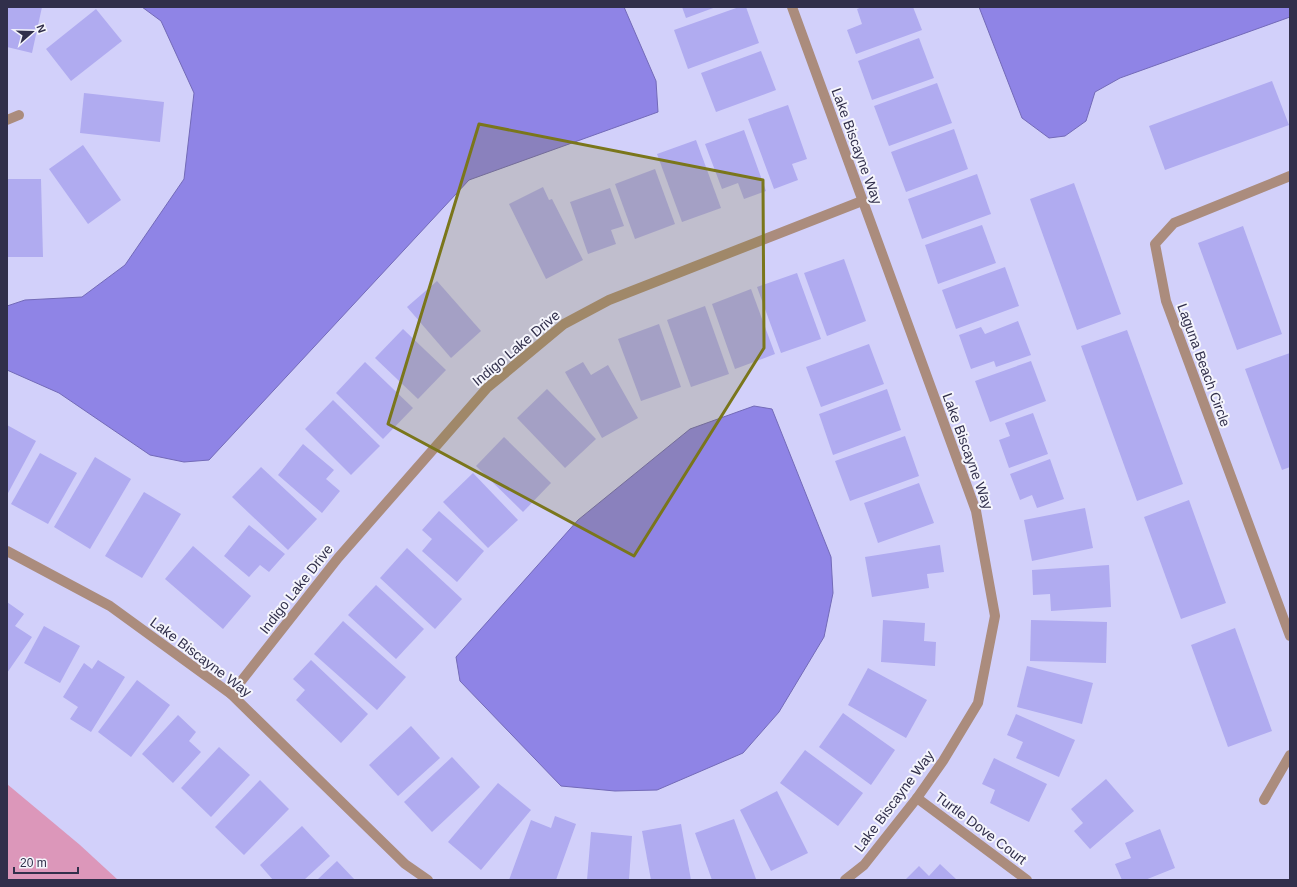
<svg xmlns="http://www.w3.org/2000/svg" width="1297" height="887" font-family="Arial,sans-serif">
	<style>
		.green { fill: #dc97ba }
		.water { fill: #8f84e6; stroke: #736ab8 }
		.building { fill: #b0abf0 }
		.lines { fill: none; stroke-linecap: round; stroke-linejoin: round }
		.minor { stroke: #ab8c7d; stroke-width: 10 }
		.marked { fill: #7a761b; fill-opacity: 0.2; stroke: #7a761b; stroke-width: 3; stroke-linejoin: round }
		.labels { text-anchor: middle; stroke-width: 4; stroke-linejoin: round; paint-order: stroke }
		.street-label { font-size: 14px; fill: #312f4b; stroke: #f5f5fc }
	</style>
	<rect width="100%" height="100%" fill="#d2d0fa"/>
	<path class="green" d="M7,784l73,61 38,35h-111z"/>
	<g class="water">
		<path d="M142,7h482l32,74 2,31 -189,68 -260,280 -25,2 -34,-7 -91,-62 -52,-23v-64l18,-6 57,-3 43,-32 59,-86 10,-86 -33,-72z"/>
		<path d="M979,7h311v10l-170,61 -25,14 -9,29 -21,15 -16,2 -27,-20z"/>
		<path d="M754,406l18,3 59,148 2,36 -9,44 -45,75 -36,41 -86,37 -42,1 -54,-5 -101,-105 -4,-24 122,-137 112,-91z"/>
	</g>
	<g class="building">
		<path d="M7,7h35l-10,46 -25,-6z"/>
		<path d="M682,7h34l-30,11z"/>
		<path d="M739,7h7l13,36 -71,26 -14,-39z"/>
		<path d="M862,7h51l9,23 -66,24 -9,-24 15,-6 -5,-15z"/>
		<path d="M96,9l26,32 -51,40 -25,-32z"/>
		<path d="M919,38l15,40 -62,22 -14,-39z"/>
		<path d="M761,51l15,39 -60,22 -15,-39z"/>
		<path d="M1272,81l17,44 -124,45 -16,-44z"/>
		<path d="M937,83l15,40 -63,23 -15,-40z"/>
		<path d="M84,93l80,9 -4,40 -80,-9z"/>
		<path d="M788,105l19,54 -15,5 6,16 -24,9 -26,-70z"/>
		<path d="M954,129l14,40 -62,23 -15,-40z"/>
		<path d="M744,130l22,61 -22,8 -6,-16 -16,6 -17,-45z"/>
		<path d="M696,140l25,68 -39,14 -25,-68z"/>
		<path d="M83,145l38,55 -33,24 -39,-55z"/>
		<path d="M655,169l20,55 -40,15 -20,-55z"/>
		<path d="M977,174l14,40 -69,25 -14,-40z"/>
		<path d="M7,179h34l2,78h-36z"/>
		<path d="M1074,183l47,131 -44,16 -47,-131z"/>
		<path d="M543,187l6,13 3,-1 31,61 -37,19 -37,-75z"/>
		<path d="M610,188l14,38 -13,4 5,14 -28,10 -18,-52z"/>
		<path d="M982,225l14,38 -58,21 -13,-39z"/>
		<path d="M1243,226l39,108 -45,16 -39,-107z"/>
		<path d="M844,259l22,62 -39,15 -23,-63z"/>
		<path d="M1005,267l14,39 -63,23 -14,-39z"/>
		<path d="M797,273l24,66 -40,14 -24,-66z"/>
		<path d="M437,281l44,50 -30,27 -44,-51z"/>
		<path d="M751,289l24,65 -40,15 -23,-65z"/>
		<path d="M705,306l24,68 -38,13 -24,-67z"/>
		<path d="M1018,321l13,34 -35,12 -2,-6 -23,8 -12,-34 22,-8 4,7z"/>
		<path d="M659,324l22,63 -40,14 -23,-62z"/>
		<path d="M403,329l43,41 -28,29 -43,-41z"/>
		<path d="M1127,330l56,154 -46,17 -56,-155z"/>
		<path d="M869,344l15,40 -63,23 -15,-40z"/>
		<path d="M1290,353v114l-8,3 -37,-101z"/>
		<path d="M1031,361l15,40 -56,21 -15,-41z"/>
		<path d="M365,362l48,46 -30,31 -47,-46z"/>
		<path d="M583,362l8,13 17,-10 30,53 -36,20 -37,-66z"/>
		<path d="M547,389l49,50 -31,29 -48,-50z"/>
		<path d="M887,389l14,41 -68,25 -14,-41z"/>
		<path d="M333,400l47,46 -29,29 -46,-46z"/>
		<path d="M1033,413l15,41 -39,14 -10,-28 11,-4 -5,-13z"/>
		<path d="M7,425l29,16 -29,54z"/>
		<path d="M905,436l14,40 -69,25 -15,-40z"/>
		<path d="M504,437l47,46 -28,29 -47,-46z"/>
		<path d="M303,444l31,26 -8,9 14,12 -18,22 -44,-38z"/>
		<path d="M40,453l37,20 -29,51 -37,-20z"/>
		<path d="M95,457l36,22 -41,70 -36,-22z"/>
		<path d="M1050,459l14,40 -27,9 -5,-13 -12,5 -10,-26z"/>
		<path d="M261,467l56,52 -29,31 -56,-53z"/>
		<path d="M473,473l45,47 -30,28 -45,-46z"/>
		<path d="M919,483l15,40 -56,20 -14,-40z"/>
		<path d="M144,492l37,22 -39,64 -37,-22z"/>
		<path d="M1189,500l37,103 -45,16 -37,-102z"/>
		<path d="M1085,508l8,40 -61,13 -8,-41z"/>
		<path d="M439,511l45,40 -27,31 -35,-31 10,-12 -10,-9z"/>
		<path d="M249,525l36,29 -16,18 -9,-7 -11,12 -25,-21z"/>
		<path d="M940,545l4,27 -17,2 2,14 -57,9 -7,-40z"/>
		<path d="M193,546l58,50 -28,33 -58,-50z"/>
		<path d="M407,548l55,51 -27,30 -55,-51z"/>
		<path d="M1109,565l2,42 -60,4 -1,-17 -17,1 -1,-25z"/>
		<path d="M376,585l48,44 -28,30 -48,-44z"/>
		<path d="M7,602l17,12 -9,12 17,11 -25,36z"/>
		<path d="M883,620l42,3 -1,18 12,1 -1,24 -54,-4z"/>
		<path d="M1031,620l76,2 -1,41 -76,-2z"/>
		<path d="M343,621l63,56 -29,33 -63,-56z"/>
		<path d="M44,626l36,20 -20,37 -36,-20z"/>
		<path d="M1235,628l37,103 -44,16 -37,-102z"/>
		<path d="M98,660l27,17 -34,55 -21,-13 8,-12 -15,-10 21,-34 8,6z"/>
		<path d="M311,660l57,54 -27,29 -45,-43 9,-10 -12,-11z"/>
		<path d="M1027,666l66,17 -11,41 -65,-17z"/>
		<path d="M868,668l59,32 -21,38 -58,-33z"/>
		<path d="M137,680l33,25 -39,52 -33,-25z"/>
		<path d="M843,713l52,37 -24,35 -52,-38z"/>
		<path d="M1016,714l59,26 -16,37 -43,-19 7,-16 -16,-7z"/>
		<path d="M178,715l18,17 -7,9 12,11 -28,31 -31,-29z"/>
		<path d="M411,726l29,32 -42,38 -29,-31z"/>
		<path d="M219,747l31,28 -39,42 -30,-29z"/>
		<path d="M805,750l58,43 -25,33 -58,-43z"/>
		<path d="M452,757l28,30 -48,45 -28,-30z"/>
		<path d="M994,758l53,26 -18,38 -39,-19 5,-13 -13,-6z"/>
		<path d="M1106,779l28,32 -44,38 -16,-18 9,-8 -12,-14z"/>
		<path d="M260,780l29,29 -45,46 -29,-28z"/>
		<path d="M498,783l33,27 -50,60 -33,-28z"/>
		<path d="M777,791l31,62 -37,18 -31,-61z"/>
		<path d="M555,816l21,8 -20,56h-47l22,-60 20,8z"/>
		<path d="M734,819l22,60 -44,1 -17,-47z"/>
		<path d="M681,824l10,56h-40l-9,-49z"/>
		<path d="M302,826l28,30 -26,24h-31l-13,-15z"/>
		<path d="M1160,829l15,39 -30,12h-23l-7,-16 16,-6 -6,-15z"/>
		<path d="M591,832l41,4 -3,44h-42z"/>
		<path d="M337,861l18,19h-38z"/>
		<path d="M940,864l17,16h-52l14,-14 10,10z"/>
	</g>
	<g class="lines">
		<g class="minor">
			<path d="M792,7l184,504 19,105 -17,87 -35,58 -26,37 -53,67 -19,15"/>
			<path d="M7,120l12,-5"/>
			<path d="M1290,176l-116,47 -19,21 11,57 124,335"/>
			<path d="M7,551l103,55 121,88 174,170 23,16"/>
			<path d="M231,694l107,-136 149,-170 77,-64 45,-24 253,-99"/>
			<path d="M917,798l110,82"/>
			<path d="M1264,800l26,-45"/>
		</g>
	</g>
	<path class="marked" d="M479,124l284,56 1,168 -130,208 -246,-132z"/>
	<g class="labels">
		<g class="street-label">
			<text transform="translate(857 146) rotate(70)" y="5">Lake Biscayne Way</text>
			<text transform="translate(516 348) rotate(-40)" y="5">Indigo Lake Drive</text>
			<text transform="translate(1204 365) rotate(70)" y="5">Laguna Beach Circle</text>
			<text transform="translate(968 451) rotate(70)" y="5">Lake Biscayne Way</text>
			<text transform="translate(296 589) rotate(-52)" y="5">Indigo Lake Drive</text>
			<text transform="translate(201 657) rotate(37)" y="5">Lake Biscayne Way</text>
			<text transform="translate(894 801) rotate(-53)" y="5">Lake Biscayne Way</text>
			<text transform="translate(981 828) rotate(37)" y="5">Turtle Dove Court</text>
		</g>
	</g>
	<rect width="1297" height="887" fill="none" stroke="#312f4b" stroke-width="16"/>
	<g transform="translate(32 32) rotate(70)" stroke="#f5f5fc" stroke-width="3" paint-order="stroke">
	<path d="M0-3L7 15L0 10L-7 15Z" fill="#312f4b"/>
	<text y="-6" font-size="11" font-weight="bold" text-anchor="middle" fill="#312f4b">N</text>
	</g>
	<path d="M14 867v6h64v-6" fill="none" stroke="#312f4b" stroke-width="2"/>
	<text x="20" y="867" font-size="12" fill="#312f4b" stroke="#f5f5fc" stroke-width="3" paint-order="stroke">20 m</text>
</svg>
